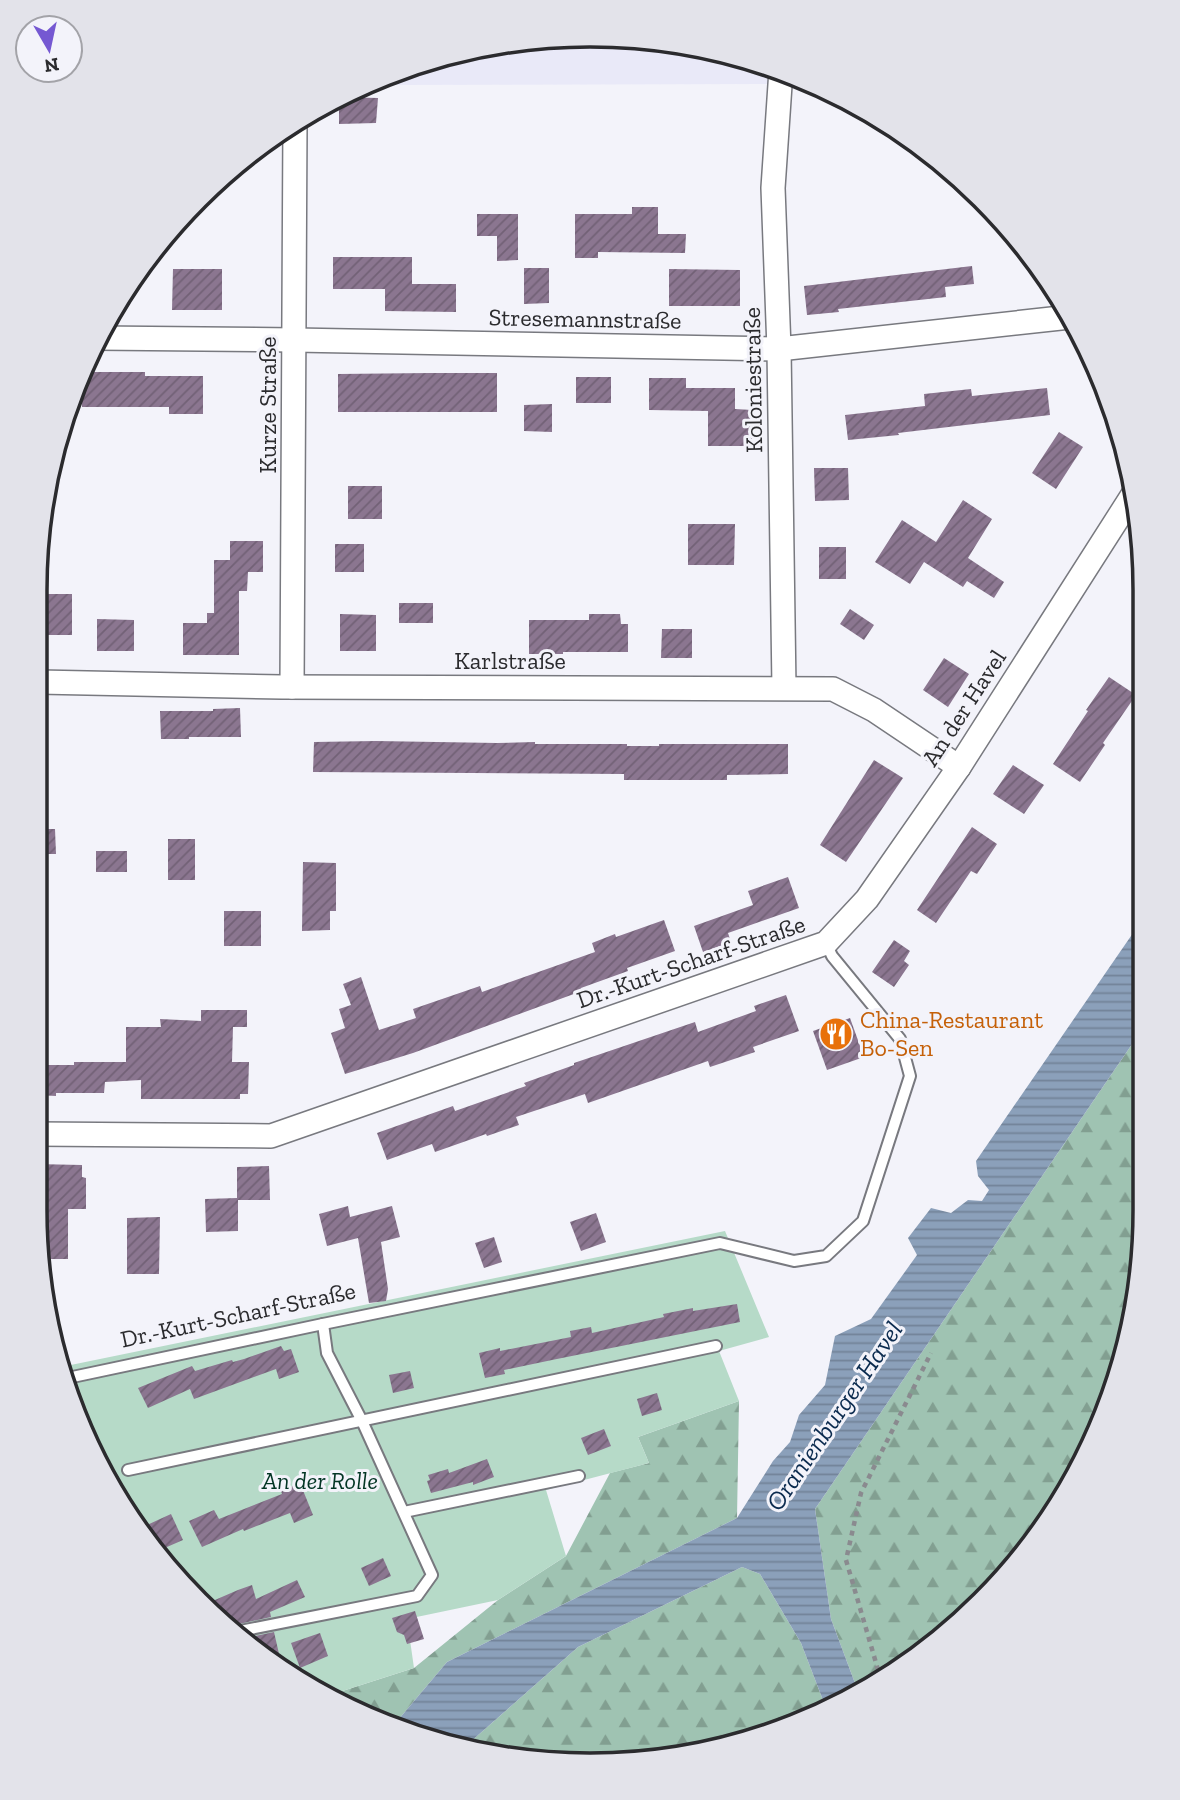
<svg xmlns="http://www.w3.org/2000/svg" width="1180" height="1800" font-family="'Zilla Slab',serif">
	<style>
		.built { fill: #e9e9f8 }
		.forest { fill: url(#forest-firs) }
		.green { fill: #b6dac8 }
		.water { fill: url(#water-rules) }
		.building { fill: url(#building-hatch) }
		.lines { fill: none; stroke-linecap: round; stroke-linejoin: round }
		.lane-casing { stroke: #78797f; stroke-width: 14 }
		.street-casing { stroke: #78797f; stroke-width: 26 }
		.path { stroke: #8a8a8f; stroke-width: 4.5; stroke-dasharray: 5 5; stroke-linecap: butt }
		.lane { stroke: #fff; stroke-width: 10 }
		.street { stroke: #fff; stroke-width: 23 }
		.labels { text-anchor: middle; stroke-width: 6; stroke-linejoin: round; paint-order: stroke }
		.street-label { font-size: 24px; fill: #2b2b2e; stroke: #f3f3fa }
		.food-label { font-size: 24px; fill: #c56008; stroke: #f3f3fa; text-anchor: start }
		.park-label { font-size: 24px; font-style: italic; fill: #023524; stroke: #f3f3fa }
		.water-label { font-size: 26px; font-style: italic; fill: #0a2a4e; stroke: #f3f3fa }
		.rim { fill: none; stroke: #2b2b2e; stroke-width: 3.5 }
	</style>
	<defs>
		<pattern id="forest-firs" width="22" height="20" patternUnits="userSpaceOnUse" patternTransform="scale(1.75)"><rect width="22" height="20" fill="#9fc3b2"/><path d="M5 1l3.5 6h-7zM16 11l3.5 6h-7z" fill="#829f91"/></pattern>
		<pattern id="water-rules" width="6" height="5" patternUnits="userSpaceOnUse" patternTransform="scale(1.75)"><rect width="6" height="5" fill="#8ba0ba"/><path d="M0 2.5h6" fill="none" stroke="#728398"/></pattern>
		<pattern id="building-hatch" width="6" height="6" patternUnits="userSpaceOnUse" patternTransform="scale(1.75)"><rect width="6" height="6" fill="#8b7690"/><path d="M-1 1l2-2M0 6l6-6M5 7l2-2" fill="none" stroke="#726176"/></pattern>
	</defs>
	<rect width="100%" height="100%" fill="#f3f3fa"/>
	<path class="built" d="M554,36l109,4 106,25 -1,19 -404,1 83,-31z"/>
	<g class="forest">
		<path d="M1141,1031l-1,252 -52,172 -81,121 -139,114 -9,4 -28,-75 -16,-110z"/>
		<path d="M739,1401l-2,117 -290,144 -54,64 -15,-3 -48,-28 84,-27 84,-68 68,-44 44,-83 39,-10 -11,-26z"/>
		<path d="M742,1567l18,7 41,69 25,65 -93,38 -180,18 -85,-20 110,-97z"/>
	</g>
	<path class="green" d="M725,1231l44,106 -50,14 20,50 -101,36 11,26 -103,27 20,66 -68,44 -91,19 7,49 -84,27 -78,-45 -123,-131 -51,-103 -15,-35 -2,-14z"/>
	<path class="water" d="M1142,920l-1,111 -326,478 16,110 28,75 -33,14 -25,-65 -41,-69 -18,-7 -164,80 -110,97 -75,-18 54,-64 290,-144 36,-57 17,-19 9,-27 26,-30 10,-49 36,-17 46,-64 -9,-17 23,-30 20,5 17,-13 14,1 7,-11 -11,-14 -2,-15z"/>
	<g class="building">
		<path d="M339,97l39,1 -2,25 -37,1z"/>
		<path d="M632,207h26v27h28l-1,19 -87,-1v6h-23v-44h57z"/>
		<path d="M477,214h41v46l-21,1v-25h-20z"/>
		<path d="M333,257h79v27h44v28l-71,-1v-22h-52z"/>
		<path d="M972,266l2,18 -29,3 1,10 -108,12 1,3 -32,3 -3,-29z"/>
		<path d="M524,268h25v35l-25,1z"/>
		<path d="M173,269h49v41h-50z"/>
		<path d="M669,269l71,1v36h-71z"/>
		<path d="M84,372h61v4h58v38h-34v-7h-87v-28z"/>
		<path d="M430,373h67v39h-159v-38z"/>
		<rect x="576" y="377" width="35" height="26"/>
		<path d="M649,378h37v10h49v21l17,1v36h-44v-35l-59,-1z"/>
		<path d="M1047,388l3,27 -152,18 1,2 -51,5 -3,-25 80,-9 -1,-12 47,-5 1,7z"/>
		<path d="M552,404v28l-28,-1v-26z"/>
		<path d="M1059,432l24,15 -27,42 -24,-16z"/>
		<path d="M814,468h34l1,32 -34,1z"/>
		<rect x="348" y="486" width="34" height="33"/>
		<path d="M963,500l29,19 -24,39 36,24 -10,16 -27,-17 -4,6 -39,-25 -14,22 -35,-22 27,-42 34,22z"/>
		<path d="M688,524h47l-1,41h-46z"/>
		<path d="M230,541h33v31h-15l-1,19h-8v64h-56v-32h24v-10h7v-53h16z"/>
		<rect x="335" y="544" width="29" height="28"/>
		<rect x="819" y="547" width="27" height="32"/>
		<rect x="39" y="594" width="33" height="41"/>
		<rect x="399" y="603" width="34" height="20"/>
		<path d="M850,609l24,16 -10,15 -24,-16z"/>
		<path d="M340,614l36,1v36h-36z"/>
		<path d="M589,614h31l1,10h7v28h-65v2h-34v-34h60z"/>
		<path d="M97,619l37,1v31h-37z"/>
		<path d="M662,629h30v29h-31z"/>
		<path d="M944,658l25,16 -21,33 -25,-17z"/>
		<path d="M1109,677l27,18 -33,48 2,2 -25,37 -27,-18 35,-53 -2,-1z"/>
		<path d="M240,708l1,29h-52v2h-28l-1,-28h53v-2z"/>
		<path d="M376,741l121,2 38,-1v2h92v2h32v-2h129v30l-61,1v5h-103v-6l-311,-2 1,-30z"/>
		<path d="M874,760l29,18 -57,84 -26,-17z"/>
		<path d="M1013,765l31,20 -20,29 -31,-20z"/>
		<path d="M972,827l25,17 -20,30 -6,-3 -35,52 -19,-13z"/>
		<path d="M38,829h17l1,25h-19z"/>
		<rect x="168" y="839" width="27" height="41"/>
		<rect x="96" y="851" width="31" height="21"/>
		<path d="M303,862l33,1v48h-6v19l-28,1z"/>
		<path d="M788,877l11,31 -71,25 3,9 -28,10 -9,-26 59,-21 -5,-14z"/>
		<rect x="224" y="911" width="37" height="35"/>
		<path d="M664,920l11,31 -48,17 1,3 -47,17 1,3 -169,62 -68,21 -14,-41 14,-5 -6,-19 12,-4 -8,-21 18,-7 18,53 37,-12 -3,-9 67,-23 2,6 113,-40 -3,-9 23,-9 1,3z"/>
		<path d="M894,940l16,11 -6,10 5,4 -15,22 -22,-15z"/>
		<path d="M786,995l13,36 -46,16 2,5 -45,15 -2,-6 -120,42 -3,-9 -69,23 3,8 -32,11 -1,-2 -51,18 -3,-8 -45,16 -10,-27 76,-27 2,5 71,-25 -2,-3 50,-18v-2l121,-41 3,10 58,-21 -2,-5z"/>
		<path d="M201,1010h46v17h-14l-1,35h17l-1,32h-8v5h-99v-19l-36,2 -1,11h-48v3l-20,-1v-30h38v-3h52v-35h35l-1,-8 41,2z"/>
		<path d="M850,1018l14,39 -37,13 -14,-39z"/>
		<path d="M35,1164l47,1v12l4,1v31h-18v50h-19v-24l-10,-1 -4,-24z"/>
		<path d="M269,1166l1,34h-32v31l-32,1 -1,-33 32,-1v-31z"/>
		<path d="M348,1206l2,11 42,-11 8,31 -19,5 7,47 -2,12 -17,2 -11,-65 -31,8 -8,-32z"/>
		<path d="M596,1213l10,29 -25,9 -11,-29z"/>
		<path d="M160,1217l-1,57h-32v-56z"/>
		<path d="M494,1237l8,25 -18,6 -9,-25z"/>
		<path d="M737,1304l3,18 -188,38 -48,10 1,4 -20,4 -6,-25 21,-5v3l71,-14 -1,-6 21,-4 1,6 72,-16 -1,-3 30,-6v3z"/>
		<path d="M281,1346l3,5 7,-2 8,23 -20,7 -3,-10 -82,30 -4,-10 -42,19 -10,-20 54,-22 3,5 37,-11 1,2 11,-3z"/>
		<path d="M410,1371l4,17 -21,5 -4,-18z"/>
		<path d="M657,1393l5,17 -20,6 -5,-17z"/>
		<path d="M604,1429l7,17 -23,9 -7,-17z"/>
		<path d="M487,1459l7,18 -21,8v-3l-42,11 -4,-12 3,-1 -2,-5 20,-6 1,4z"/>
		<path d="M300,1483l13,32 -19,8 -4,-10 -46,18 -1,-2 -41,18 -13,-26 25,-11 5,9 63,-25 -1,-3z"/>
		<path d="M171,1514l12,26 -23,10 -13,-25z"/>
		<path d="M383,1558l8,18 -22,10 -8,-18z"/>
		<path d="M297,1580l8,17 -35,15 1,5 -41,9 -22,-23 30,-13 14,-5 4,14z"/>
		<path d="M415,1611l9,28 -17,5 -3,-9 -7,-3 -5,-14z"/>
		<path d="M274,1632l8,35 -30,-17 -11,-11z"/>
		<path d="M320,1633l8,23 -28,12 -9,-25z"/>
	</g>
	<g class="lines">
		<defs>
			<g id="lane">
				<path d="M63,1379l260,-55 397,-81 74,18 32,-5 37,-35 47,-145 -10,-37 -68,-83 -6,-13"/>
				<path d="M128,1470l588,-124"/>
				<path d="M404,1512l175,-36"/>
				<path d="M235,1632l182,-36 15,-21 -70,-154 -35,-68 -4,-29"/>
			</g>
			<g id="street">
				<path d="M781,70l-8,118 6,161 5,339"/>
				<path d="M96,338l199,2 484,9 291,-32"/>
				<path d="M39,682l243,5 551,2 41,21 85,57"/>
				<path d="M292,687l3,-564"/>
				<path d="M36,1134l235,2 555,-193 41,-44 92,-132 175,-274"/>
			</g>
		</defs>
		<use href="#lane" class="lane-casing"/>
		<use href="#street" class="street-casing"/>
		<path class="path" d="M881,1680l-35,-120 15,-67 70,-140"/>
		<use href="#lane" class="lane"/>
		<use href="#street" class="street"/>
	</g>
	<defs>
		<symbol id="restaurant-disc" viewBox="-11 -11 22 22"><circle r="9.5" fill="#e8710a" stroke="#f3f3fa"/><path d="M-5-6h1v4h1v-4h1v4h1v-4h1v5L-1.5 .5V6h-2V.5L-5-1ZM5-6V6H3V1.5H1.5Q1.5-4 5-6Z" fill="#fff"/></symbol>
	</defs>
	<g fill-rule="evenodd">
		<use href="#restaurant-disc" x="817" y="1015" width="38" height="38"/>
	</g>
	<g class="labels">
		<g class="street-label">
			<text transform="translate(585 319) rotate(1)" y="8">Stresemannstraße</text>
			<text transform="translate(753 380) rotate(-91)" y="8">Koloniestraße</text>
			<text transform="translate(268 405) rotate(-90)" y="8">Kurze Straße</text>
			<text x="510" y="669">Karlstraße</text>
			<text transform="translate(964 708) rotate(-57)" y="8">An der Havel</text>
			<text transform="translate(691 962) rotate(-19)" y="8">Dr.-Kurt-Scharf-Straße</text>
			<text transform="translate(238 1315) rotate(-12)" y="8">Dr.-Kurt-Scharf-Straße</text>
		</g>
		<g class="food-label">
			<text x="860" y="1028">China-Restaurant<tspan x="860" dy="28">Bo-Sen</tspan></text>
		</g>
		<g class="park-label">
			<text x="320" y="1489">An der Rolle</text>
		</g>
		<g class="water-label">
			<text transform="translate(834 1416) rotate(-56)" y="9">Oranienburger Havel</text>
		</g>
	</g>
	<path d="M0 0H1180V1800H0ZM590 47H590A543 543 0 0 1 1133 590V1210A543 543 0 0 1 590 1753H590A543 543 0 0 1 47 1210V590A543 543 0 0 1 590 47Z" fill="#e3e3ea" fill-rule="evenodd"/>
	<path class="rim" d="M590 47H590A543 543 0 0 1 1133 590V1210A543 543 0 0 1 590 1753H590A543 543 0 0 1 47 1210V590A543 543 0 0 1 590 47Z"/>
	<g transform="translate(49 49) rotate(171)"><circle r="33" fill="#f3f3fa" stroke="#a3a3a8" stroke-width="2"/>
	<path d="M0-5L12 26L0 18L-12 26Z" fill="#7558d2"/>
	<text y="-10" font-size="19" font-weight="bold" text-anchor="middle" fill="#2b2b2e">N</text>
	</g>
</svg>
